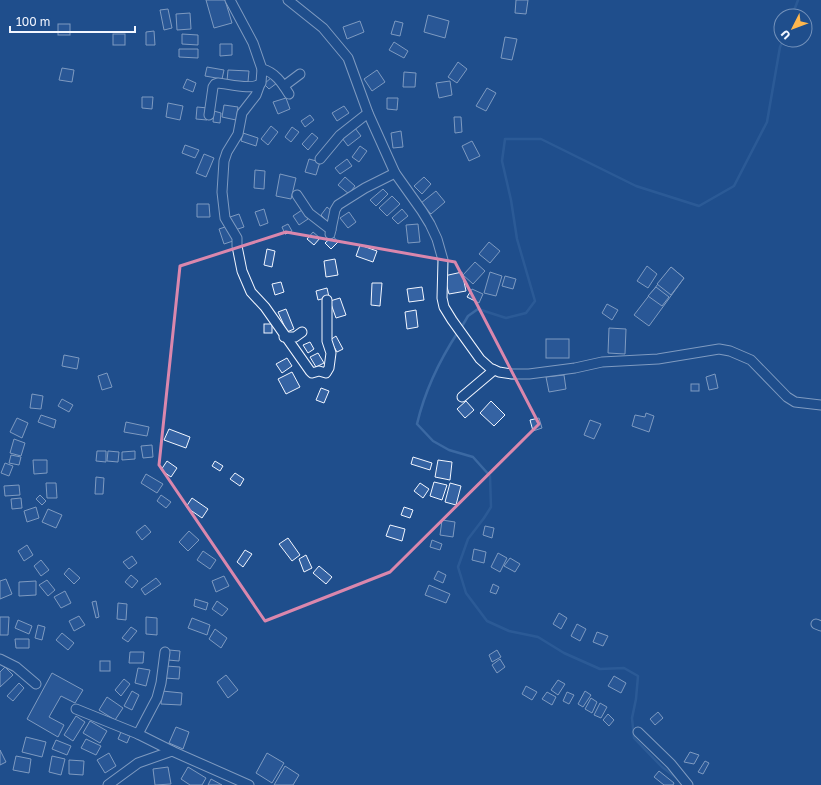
<svg xmlns="http://www.w3.org/2000/svg" width="821" height="785" font-family="'Golos Text',sans-serif">
	<style>
		.lines { fill: none; stroke-linecap: round; stroke-linejoin: round }
		.stream { stroke: #3b69a3; stroke-width: 2.5 }
		.building { fill: #3563a3; stroke: #f2f6ff }
		.minor-casing { stroke: #f2f6ff; stroke-width: 11 }
		.minor { stroke: #1f4e8c; stroke-width: 9 }
		.marked { fill: none; stroke: #da87ad; stroke-width: 3; stroke-linejoin: round }
	</style>
	<rect width="100%" height="100%" fill="#1f4e8c"/>
	<g class="lines">
		<g class="stream">
			<path d="M792,16l6,-16"/>
			<path d="M461,328l7,-12 10,-7 28,9 20,-5 9,-12 -18,-62 -6,-39 -9,-39 3,-22h36l95,47 63,20 35,-20 33,-64 13,-75 3,-7"/>
			<path d="M458,332c-19,29 -33,58 -41,92l16,17 16,9 24,7 17,19 1,31 -7,11 -16,21 -10,28 8,26 21,28 22,10 29,6 26,16 36,16 24,-1 14,8 -2,23 -4,19 2,20 28,29 16,12"/>
		</g>
	</g>
	<g class="building">
		<path d="M206,0h19l7,23 -18,5z"/>
		<path d="M516,0h12l-2,14 -11,-1z"/>
		<path d="M168,9l4,19 -8,2 -4,-20z"/>
		<path d="M190,13l1,16 -14,1 -1,-16z"/>
		<path d="M428,15l21,6 -4,17 -21,-6z"/>
		<path d="M360,21l4,11 -17,7 -4,-12z"/>
		<path d="M395,21l8,2 -3,13 -9,-2z"/>
		<rect x="58" y="24" width="12" height="11"/>
		<path d="M154,31l1,14h-9v-13z"/>
		<rect x="113" y="34" width="12" height="11"/>
		<path d="M182,34l16,1v10l-16,-1z"/>
		<path d="M505,37l12,2 -5,21 -11,-2z"/>
		<path d="M394,42l14,9 -4,7 -15,-8z"/>
		<path d="M220,44h12v11l-12,1z"/>
		<path d="M179,49h19v9l-19,-1z"/>
		<path d="M458,62l9,7 -10,14 -9,-6z"/>
		<path d="M207,67l17,3 -2,9 -17,-3z"/>
		<path d="M62,68l12,2 -2,12 -13,-2z"/>
		<path d="M228,70l21,1 -1,11 -21,-1z"/>
		<path d="M377,70l8,12 -13,9 -8,-12z"/>
		<path d="M404,72l12,1 -1,14h-12z"/>
		<path d="M272,77l5,6 -8,6 -5,-5z"/>
		<path d="M187,79l9,4 -3,9 -10,-4z"/>
		<path d="M450,81l2,14 -13,3 -3,-15z"/>
		<path d="M487,88l9,5 -10,18 -10,-5z"/>
		<path d="M142,97h11l-1,12 -10,-1z"/>
		<path d="M286,98l4,11 -12,5 -5,-12z"/>
		<path d="M387,98h11l-1,12 -10,-1z"/>
		<path d="M168,103l15,3 -3,14 -14,-3z"/>
		<path d="M224,105l14,2 -2,13 -14,-3z"/>
		<path d="M344,106l5,7 -12,8 -5,-8z"/>
		<path d="M197,107l11,1 -1,12 -11,-1z"/>
		<path d="M214,111l7,2 -1,10 -7,-1z"/>
		<path d="M310,115l4,5 -9,7 -4,-6z"/>
		<path d="M454,117h7l1,15 -7,1z"/>
		<path d="M271,126l7,6 -10,13 -7,-6z"/>
		<path d="M292,127l7,5 -8,10 -6,-5z"/>
		<path d="M355,128l6,8 -13,10 -6,-8z"/>
		<path d="M401,131l2,16 -10,1 -2,-15z"/>
		<path d="M243,133l15,5 -2,8 -15,-5z"/>
		<path d="M312,133l6,5 -10,12 -6,-6z"/>
		<path d="M472,141l8,15 -11,5 -7,-15z"/>
		<path d="M185,145l14,5 -4,8 -13,-5z"/>
		<path d="M360,146l7,5 -8,11 -7,-5z"/>
		<path d="M204,154l10,4 -8,19 -10,-4z"/>
		<path d="M309,159l11,3 -4,13 -11,-3z"/>
		<path d="M347,159l5,7 -12,8 -5,-6z"/>
		<path d="M255,170l10,1 -1,18 -10,-1z"/>
		<path d="M280,174l16,4 -5,21 -15,-3z"/>
		<path d="M345,177l10,9 -6,8 -11,-9z"/>
		<path d="M424,177l7,7 -9,10 -8,-8z"/>
		<path d="M383,189l5,5 -12,12 -6,-6z"/>
		<path d="M436,191l9,11 -14,12 -10,-11z"/>
		<path d="M392,196l8,8 -13,12 -8,-8z"/>
		<path d="M197,204h12l1,13h-13z"/>
		<path d="M327,207l7,6 -7,8 -6,-6z"/>
		<path d="M264,209l4,14 -8,3 -5,-14z"/>
		<path d="M402,209l6,7 -10,8 -6,-6z"/>
		<path d="M302,210l6,9 -9,6 -6,-9z"/>
		<path d="M349,212l7,10 -8,6 -8,-10z"/>
		<path d="M239,214l5,13 -9,3 -5,-13z"/>
		<path d="M288,224l4,7 -7,3 -3,-7z"/>
		<path d="M418,224l2,18 -12,1 -2,-18z"/>
		<path d="M228,226l5,15 -9,3 -5,-15z"/>
		<path d="M313,232l7,6 -6,7 -7,-6z"/>
		<path d="M333,236l5,6 -7,7 -6,-6z"/>
		<path d="M489,242l11,9 -10,12 -11,-9z"/>
		<path d="M360,245l17,6 -4,11 -17,-6z"/>
		<path d="M267,249l8,2 -3,16 -8,-2z"/>
		<path d="M335,259l3,16 -12,2 -2,-16z"/>
		<path d="M475,262l10,9 -12,13 -10,-9z"/>
		<path d="M647,266l10,8 -9,14 -11,-7z"/>
		<path d="M671,267l13,11 -35,48 -15,-11z"/>
		<path d="M671,267l13,11 -13,17 -14,-11z"/>
		<path d="M462,272l4,19 -17,3 -5,-18z"/>
		<path d="M490,272l12,4 -6,20 -12,-3z"/>
		<path d="M505,276l11,3 -3,10 -11,-3z"/>
		<path d="M281,282l3,10 -9,3 -3,-11z"/>
		<path d="M372,283h10l-2,23 -9,-1z"/>
		<path d="M422,287l2,13 -15,2 -2,-13z"/>
		<path d="M656,287l13,10 -7,9 -14,-10z"/>
		<path d="M327,288l2,9 -11,3 -2,-9z"/>
		<path d="M472,289l11,5 -4,9 -12,-6z"/>
		<path d="M340,298l6,17 -10,3 -6,-17z"/>
		<path d="M607,304l11,6 -6,10 -10,-7z"/>
		<path d="M286,309l8,20 -7,3 -9,-20z"/>
		<path d="M416,310l2,17 -11,2 -2,-17z"/>
		<rect x="264" y="324" width="8" height="9"/>
		<path d="M609,328l17,1 -1,25 -17,-1z"/>
		<path d="M336,336l7,13 -6,3 -7,-12z"/>
		<rect x="546" y="339" width="23" height="19"/>
		<path d="M310,342l4,7 -6,4 -5,-8z"/>
		<path d="M318,353l6,10 -8,4 -6,-10z"/>
		<path d="M64,355l15,3 -2,11 -15,-3z"/>
		<path d="M287,358l5,8 -10,7 -6,-9z"/>
		<path d="M292,372l8,15 -14,7 -8,-15z"/>
		<path d="M107,373l5,14 -10,3 -4,-14z"/>
		<path d="M715,374l3,14 -9,2 -3,-13z"/>
		<path d="M564,375l2,14 -17,3 -3,-15z"/>
		<rect x="691" y="384" width="8" height="7"/>
		<path d="M321,388l8,3 -5,12 -8,-3z"/>
		<path d="M32,394l11,2 -2,13 -11,-1z"/>
		<path d="M62,399l11,6 -4,7 -11,-6z"/>
		<path d="M466,401l8,9 -9,8 -8,-9z"/>
		<path d="M491,401l14,14 -11,11 -14,-13z"/>
		<path d="M646,413l8,3 -5,16 -17,-6 3,-11 10,2z"/>
		<path d="M41,415l15,5 -2,8 -16,-6z"/>
		<path d="M17,418l11,5 -6,15 -12,-6z"/>
		<path d="M539,418l3,10 -9,3 -3,-11z"/>
		<path d="M590,420l11,4 -7,15 -10,-4z"/>
		<path d="M126,422l23,5 -2,9 -23,-4z"/>
		<path d="M169,429l21,8 -4,11 -22,-8z"/>
		<path d="M14,439l11,4 -4,13 -11,-3z"/>
		<path d="M152,445l1,12 -10,1 -2,-12z"/>
		<path d="M97,451h9v11l-10,-1z"/>
		<path d="M108,451l11,1 -1,10 -11,-1z"/>
		<path d="M135,451v8l-13,1v-8z"/>
		<path d="M11,455l10,2 -2,8 -10,-2z"/>
		<path d="M413,457l19,6 -2,7 -19,-6z"/>
		<path d="M33,460h14v13l-13,1z"/>
		<path d="M438,460l14,2 -2,18 -15,-3z"/>
		<path d="M167,461l10,7 -6,9 -10,-7z"/>
		<path d="M215,461l8,5 -3,5 -8,-5z"/>
		<path d="M5,463l8,3 -4,10 -8,-3z"/>
		<path d="M235,473l9,6 -4,7 -10,-7z"/>
		<path d="M146,474l17,10 -6,9 -16,-10z"/>
		<path d="M96,477l8,1 -1,16h-8z"/>
		<path d="M434,482l13,3 -5,15 -12,-4z"/>
		<path d="M46,483h10l1,15h-10z"/>
		<path d="M420,483l9,6 -6,9 -9,-7z"/>
		<path d="M450,483l11,3 -5,19 -11,-3z"/>
		<path d="M19,485l1,10 -15,1 -1,-10z"/>
		<path d="M40,495l6,6 -4,4 -6,-6z"/>
		<path d="M161,495l10,7 -5,6 -9,-7z"/>
		<path d="M21,498l1,10 -10,1 -1,-10z"/>
		<path d="M192,498l16,11 -6,9 -16,-11z"/>
		<path d="M36,507l3,11 -12,4 -3,-11z"/>
		<path d="M404,507l9,3 -3,8 -9,-3z"/>
		<path d="M48,509l14,6 -6,13 -14,-6z"/>
		<path d="M442,520l13,2 -2,15 -13,-2z"/>
		<path d="M145,525l6,7 -9,8 -6,-8z"/>
		<path d="M390,525l15,4 -3,12 -16,-5z"/>
		<path d="M485,526l9,2 -2,10 -9,-3z"/>
		<path d="M189,531l10,9 -11,11 -9,-9z"/>
		<path d="M288,538l12,17 -8,6 -13,-17z"/>
		<path d="M432,540l10,4 -2,6 -10,-3z"/>
		<path d="M27,545l6,10 -9,6 -6,-10z"/>
		<path d="M474,549l12,3 -2,11 -12,-3z"/>
		<path d="M245,550l7,4 -9,13 -6,-5z"/>
		<path d="M203,551l13,9 -6,9 -13,-9z"/>
		<path d="M498,553l9,5 -7,14 -9,-5z"/>
		<path d="M306,555l6,13 -8,4 -5,-13z"/>
		<path d="M132,556l5,7 -8,6 -6,-7z"/>
		<path d="M510,558l10,6 -5,8 -11,-6z"/>
		<path d="M41,560l8,10 -8,6 -7,-10z"/>
		<path d="M319,566l13,11 -6,7 -13,-11z"/>
		<path d="M69,568l11,10 -6,6 -10,-10z"/>
		<path d="M438,571l8,4 -3,8 -9,-4z"/>
		<path d="M131,575l7,6 -6,7 -7,-6z"/>
		<path d="M224,576l5,10 -13,6 -4,-11z"/>
		<path d="M156,578l5,6 -16,11 -4,-6z"/>
		<path d="M6,579l6,15 -12,5v-18z"/>
		<path d="M47,580l8,10 -7,6 -9,-11z"/>
		<path d="M36,581v14l-17,1v-14z"/>
		<path d="M493,584l6,3 -3,7 -6,-2z"/>
		<path d="M429,585l21,9 -4,9 -21,-8z"/>
		<path d="M65,591l6,12 -10,5 -7,-11z"/>
		<path d="M195,599l13,4 -2,7 -12,-4z"/>
		<path d="M96,601l3,16 -3,1 -4,-16z"/>
		<path d="M217,601l11,8 -6,7 -10,-7z"/>
		<path d="M118,603l9,1 -1,16 -9,-1z"/>
		<path d="M559,613l8,5 -6,11 -8,-5z"/>
		<path d="M79,616l6,9 -11,6 -5,-10z"/>
		<path d="M0,617h9l-1,18h-8z"/>
		<path d="M146,617l11,1v17l-11,-1z"/>
		<path d="M192,618l18,7 -3,10 -19,-7z"/>
		<path d="M18,620l14,6 -3,8 -14,-6z"/>
		<path d="M577,624l9,5 -6,12 -9,-5z"/>
		<path d="M38,625l7,2 -3,13 -7,-2z"/>
		<path d="M131,627l6,4 -9,11 -6,-4z"/>
		<path d="M215,629l12,9 -6,10 -12,-9z"/>
		<path d="M597,632l11,4 -5,10 -10,-4z"/>
		<path d="M62,633l12,10 -6,7 -12,-10z"/>
		<path d="M15,639h14v9h-13z"/>
		<path d="M169,650l11,1 -1,10 -11,-1z"/>
		<path d="M497,650l4,7 -9,5 -3,-7z"/>
		<path d="M130,652h14l-1,11h-14z"/>
		<path d="M500,659l5,8 -8,6 -5,-8z"/>
		<rect x="100" y="661" width="10" height="10"/>
		<path d="M166,666l14,1 -1,12 -14,-1z"/>
		<path d="M5,667l8,8 -13,12v-15z"/>
		<path d="M138,668l12,2 -4,16 -11,-3z"/>
		<path d="M52,673l31,17 -8,13 -14,-7 -12,21 15,8 -6,12 -31,-18z"/>
		<path d="M226,675l12,15 -10,8 -11,-16z"/>
		<path d="M614,676l12,7 -5,10 -13,-7z"/>
		<path d="M124,679l6,5 -9,12 -6,-6z"/>
		<path d="M558,680l7,4 -7,11 -7,-5z"/>
		<path d="M19,683l5,5 -11,13 -6,-5z"/>
		<path d="M526,686l11,6 -5,8 -10,-6z"/>
		<path d="M132,691l7,4 -7,15 -8,-4z"/>
		<path d="M162,691l20,2 -1,12 -20,-1z"/>
		<path d="M585,691l6,4 -8,12 -5,-3z"/>
		<path d="M547,692l9,5 -4,8 -10,-6z"/>
		<path d="M567,692l7,3 -5,9 -6,-3z"/>
		<path d="M107,697l16,11 -8,12 -16,-10z"/>
		<path d="M591,698l6,4 -5,11 -7,-4z"/>
		<path d="M600,703l7,4 -6,11 -7,-3z"/>
		<path d="M658,712l5,6 -8,7 -5,-6z"/>
		<path d="M608,714l6,6 -5,6 -6,-6z"/>
		<path d="M76,716l9,6 -12,19 -9,-6z"/>
		<path d="M90,721l17,10 -7,12 -17,-10z"/>
		<path d="M176,727l13,5 -6,17 -14,-6z"/>
		<path d="M121,732l9,4 -3,7 -9,-4z"/>
		<path d="M26,737l20,5 -4,15 -20,-5z"/>
		<path d="M86,739l15,7 -5,9 -15,-7z"/>
		<path d="M56,740l15,6 -4,9 -15,-6z"/>
		<path d="M0,750l6,12 -6,3z"/>
		<path d="M690,752l9,3 -5,9 -10,-2z"/>
		<path d="M109,753l7,13 -11,7 -8,-13z"/>
		<path d="M267,753l17,10 -12,20 -16,-10z"/>
		<path d="M16,756l15,3 -2,14 -16,-3z"/>
		<path d="M52,756l13,3 -4,16 -12,-3z"/>
		<path d="M69,760l15,1 -1,14 -14,-1z"/>
		<path d="M705,761l4,2 -6,11 -5,-2z"/>
		<path d="M285,766l14,9 -6,10h-19z"/>
		<path d="M168,767l3,17 -16,1 -2,-16z"/>
		<path d="M188,767l18,11 -4,7h-12l-9,-6z"/>
		<path d="M659,771l15,12 -1,2h-9l-10,-8z"/>
		<path d="M211,779l11,6h-14z"/>
	</g>
	<g class="lines">
		<defs>
			<g id="minor">
				<path d="M288,0l35,28 25,30 20,55 27,60 27,38 8,13 7,15 6,21 -1,38 2,9 8,13 28,39 10,9 9,4 13,2h17l46,-6 27,-6 56,-3 61,-10 11,2 21,9 36,37 8,5 26,3"/>
				<path d="M262,69c13,3 20,14 27,25"/>
				<path d="M260,84l-4,11 -14,18 -4,21 -11,18 -3,9 -2,31 3,26 12,20v8l5,25 9,21 14,15 45,64 2,2 7,-2 7,2 3,-5 2,-15 -4,-12v-41"/>
				<path d="M284,86l16,-12"/>
				<path d="M209,115l4,-28 2,-3 3,-1c11,1 35,8 43,0l1,-14 -9,-26 -23,-43"/>
				<path d="M320,159l20,-24 28,-22"/>
				<path d="M297,195l12,18 22,17"/>
				<path d="M330,234l5,-24 3,-5 27,-17 30,-15"/>
				<path d="M284,337h11l7,-5"/>
				<path d="M462,397l32,-27"/>
				<path d="M816,624l5,2"/>
				<path d="M0,659l16,8 20,17"/>
				<path d="M76,709l62,25 34,17"/>
				<path d="M638,732l33,32 17,21"/>
				<path d="M138,734l19,-36 4,-15 4,-31"/>
				<path d="M108,785l30,-22 34,-12 77,34"/>
			</g>
		</defs>
		<use href="#minor" class="minor-casing"/>
		<use href="#minor" class="minor"/>
	</g>
	<path d="M0 0H821V785H0ZM286,232l169,30 84,162 -149,148 -125,49 -106,-156 21,-199z" fill="#1f4e8c" fill-opacity=".55" fill-rule="evenodd"/>
	<path class="marked" d="M286,232l169,30 84,162 -149,148 -125,49 -106,-156 21,-199z"/>
	<g transform="translate(793 28) rotate(228)"><circle r="19" fill="#1f4e8c" stroke="#7391ba"/>
	<path d="M0-3L7 15L0 10L-7 15Z" fill="#ffb74d"/>
	<text y="-6" font-size="11" font-weight="bold" text-anchor="middle" fill="#f2f6ff">U</text>
	</g>
	<path d="M10 26v6h125v-6" fill="none" stroke="#f2f6ff" stroke-width="2"/>
	<text x="16" y="26" font-size="12" fill="#f2f6ff" stroke="#1f4e8c" stroke-width="3" paint-order="stroke">100 m</text>
</svg>
